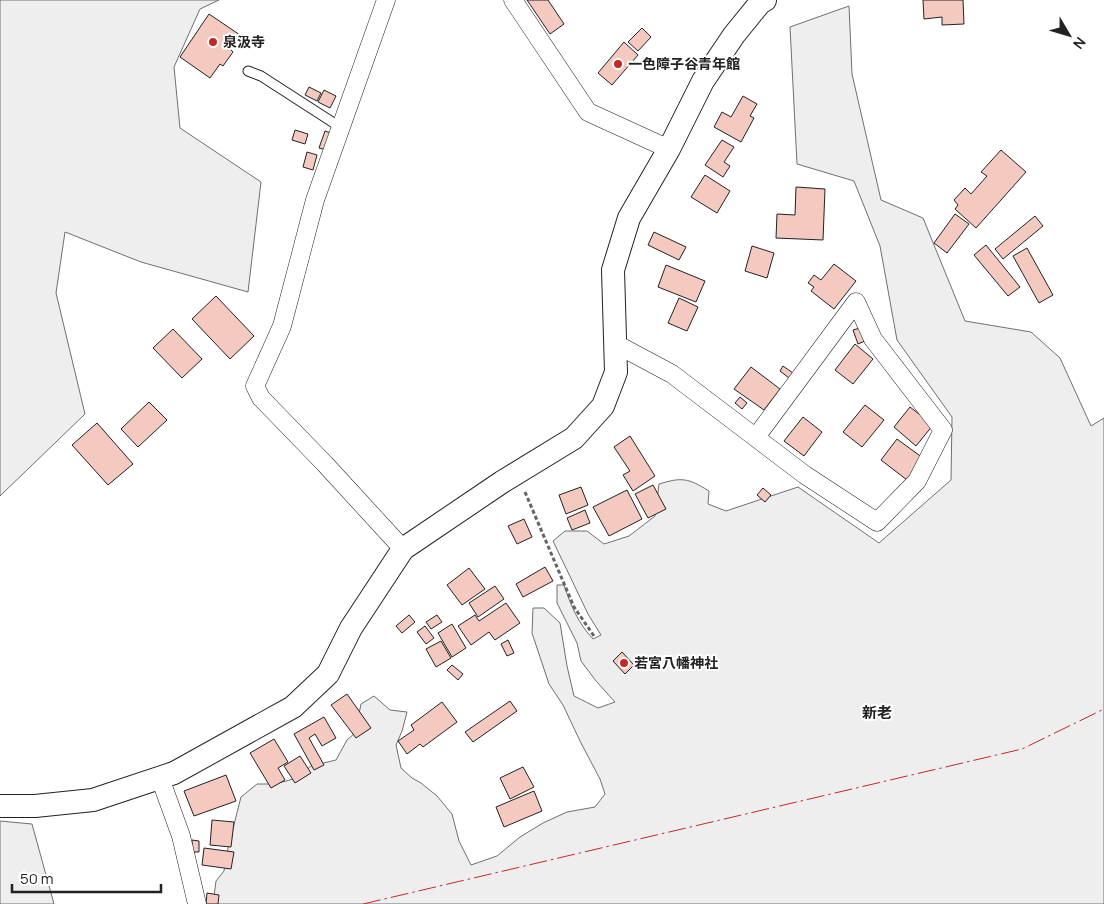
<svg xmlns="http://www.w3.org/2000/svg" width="1104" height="904" font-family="Manrope,'Noto Sans JP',sans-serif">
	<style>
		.green { fill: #eee; stroke: #6f6f6f }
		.building { fill: #f3c9c0; stroke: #222 }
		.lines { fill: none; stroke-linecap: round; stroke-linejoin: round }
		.service-casing { stroke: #222; stroke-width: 11 }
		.minor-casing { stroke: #222; stroke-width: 19 }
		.tertiary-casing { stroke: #222; stroke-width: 24 }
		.path { stroke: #646464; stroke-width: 3; stroke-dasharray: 4 2.5; stroke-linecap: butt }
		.service { stroke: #fff; stroke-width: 9 }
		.minor { stroke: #fff; stroke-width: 18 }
		.tertiary { stroke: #fff; stroke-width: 22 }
		.power { stroke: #c62828; stroke-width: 1; stroke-dasharray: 18 4 2.5 4; stroke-linecap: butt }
		.poi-dot { fill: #c62828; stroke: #fff; stroke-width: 2 }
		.labels { text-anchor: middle; stroke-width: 4; stroke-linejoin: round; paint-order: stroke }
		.poi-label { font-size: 14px; font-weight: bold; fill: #222; stroke: #fff; text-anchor: start }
		.neighbourhood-label { font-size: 15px; font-weight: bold; fill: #222; stroke: #fff }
	</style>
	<rect width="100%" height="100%" fill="#fff"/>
	<g class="green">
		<path d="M0,0h219l-19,9 -26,58 6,61 81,54 -13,110 -107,-30 -76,-30 -9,61 29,121 -85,82z"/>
		<path d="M849,6l3,68 29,126 42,18 42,103 66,11 29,26 31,68 13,-8v486h-891l3,-23 8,-10 4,-23 13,-51 16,-13h18l22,-6 14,-12 25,-6 11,-20 8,-7 6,-29 13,-8 16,14 17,2 -5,19 -6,14 5,23 11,10 9,5 16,13 15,18 7,27 12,24 26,-9 23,-19 23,-14 24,-11 28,-5 10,-13 -5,-15 -19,-36 -18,-38 -14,-21 -17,-51 1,-25h11l16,15 7,43 7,30 24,12 17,-6 -19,-21 -15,-20 -4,-18 -20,-40v-18h7c7,21 14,38 29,54l8,-4 -13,-21 -35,-73 12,-10h22l17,13 25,-8 26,-20 4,-32c23,-7 29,-6 50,7l-1,13 18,7 72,-24 81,56 72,-63 1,-63 -55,-77 -17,-94 -26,-65 -57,-17 -7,-137z"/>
		<path d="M0,821l32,3 22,80h-54z"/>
	</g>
	<g class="building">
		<path d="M527,0h21l16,24 -14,10z"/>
		<path d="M923,0h40l1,24 -22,1v-8l-18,2z"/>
		<path d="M209,14l31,21 -10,14 3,3 -10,14 -3,-2 -10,14 -30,-21z"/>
		<path d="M642,28l9,9 -13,14 -10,-9z"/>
		<path d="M624,42l14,13 -26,30 -14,-12z"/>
		<path d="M309,87l12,6 -4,8 -12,-6z"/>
		<path d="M324,90l12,6 -6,12 -12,-6z"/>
		<path d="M743,96l14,8 -7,12 4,2 -13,24 -27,-15 8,-15 9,5z"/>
		<path d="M295,130l13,4 -3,10 -13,-4z"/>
		<path d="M325,131l6,2 -5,17 -7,-2z"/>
		<path d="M722,140l12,7 -10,15 6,4 -7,11 -18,-12z"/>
		<path d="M1001,150l25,22 -50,56 -21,-19 3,-4 -4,-5 11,-12 6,6 16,-18 -6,-4z"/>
		<path d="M307,152l10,3 -4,15 -10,-3z"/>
		<path d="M705,175l25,16 -13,22 -26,-16z"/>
		<path d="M796,187l29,2 -2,51 -47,-2 1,-24 18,1z"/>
		<path d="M955,214l14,10 -22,29 -13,-10z"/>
		<path d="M1035,216l8,10 -40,33 -8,-10z"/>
		<path d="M654,232l32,15 -7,13 -31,-15z"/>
		<path d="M986,245l34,42 -12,9 -34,-41z"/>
		<path d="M752,246l22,7 -7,25 -22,-7z"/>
		<path d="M1027,248l26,47 -14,8 -26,-47z"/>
		<path d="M834,264l22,17 -22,28 -23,-18 3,-4 -6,-4 6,-8 7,5z"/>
		<path d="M666,265l39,16 -9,21 -38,-15z"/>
		<path d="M216,296l38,40 -24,23 -38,-40z"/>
		<path d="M679,298l19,9 -11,24 -19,-8z"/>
		<path d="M860,328l5,13 -7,3 -5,-14z"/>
		<path d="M173,329l29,30 -20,19 -29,-30z"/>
		<path d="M855,344l18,15 -20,25 -18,-14z"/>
		<path d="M783,366l10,7 -4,5 -9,-7z"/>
		<path d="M751,367l29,22 -16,21 -30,-21z"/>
		<path d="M740,397l7,6 -5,6 -7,-6z"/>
		<path d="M149,402l18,18 -29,27 -17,-18z"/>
		<path d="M865,405l19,15 -22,27 -19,-15z"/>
		<path d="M910,407l23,18 -17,21 -22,-19z"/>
		<path d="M803,417l19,15 -18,24 -20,-15z"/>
		<path d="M97,423l36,41 -25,21 -36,-40z"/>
		<path d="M630,436l25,40 -22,15 -10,-16 7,-4 -16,-24z"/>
		<path d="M897,439l26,19 -16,22 -26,-20z"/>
		<path d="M653,485l13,24 -18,9 -13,-24z"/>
		<path d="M581,487l7,18 -22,9 -7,-19z"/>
		<path d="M763,488l8,7 -6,7 -8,-7z"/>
		<path d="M627,490l15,29 -33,17 -16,-29z"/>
		<path d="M585,510l5,13 -18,7 -5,-12z"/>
		<path d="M524,519l8,18 -15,7 -9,-18z"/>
		<path d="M545,567l8,14 -30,16 -7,-13z"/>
		<path d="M469,568l16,21 -23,16 -15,-20z"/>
		<path d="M495,586l9,13 -26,18 -9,-14z"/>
		<path d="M506,603l14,20 -25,17 -6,-8 -18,13 -13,-19 17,-11 4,6z"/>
		<path d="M409,615l6,7 -13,11 -6,-7z"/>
		<path d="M437,615l5,7 -11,7 -5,-7z"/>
		<path d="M452,624l14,24 -14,9 -14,-24z"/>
		<path d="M425,626l9,12 -8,6 -9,-12z"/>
		<path d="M508,640l6,13 -7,3 -6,-12z"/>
		<path d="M441,641l10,17 -15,9 -10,-18z"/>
		<path d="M622,652l12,13 -9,9 -12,-13z"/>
		<path d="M452,665l11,9 -5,6 -11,-10z"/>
		<path d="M347,694l24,34 -15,10 -25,-33z"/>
		<path d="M510,701l7,10 -44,31 -8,-10z"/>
		<path d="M442,702l15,20 -34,25 -3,-3 -13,10 -9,-13 16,-11 -3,-5z"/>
		<path d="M324,717l12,21 -14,8 -7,-12 -6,4 15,27 -10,5 -20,-36z"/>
		<path d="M274,739l14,23 -10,6 7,12 -14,8 -21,-35z"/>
		<path d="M300,756l11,17 -16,10 -11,-17z"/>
		<path d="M523,767l11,20 -24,12 -10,-21z"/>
		<path d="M226,775l10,26 -42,15 -10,-25z"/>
		<path d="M534,791l8,20 -38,16 -8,-20z"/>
		<path d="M212,820l22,2 -3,25 -21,-2z"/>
		<path d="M192,840l7,1v11h-7z"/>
		<path d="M204,848l30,4 -3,17 -29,-4z"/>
		<path d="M207,893l12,2 -1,9h-12z"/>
	</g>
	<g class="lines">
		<defs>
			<path id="service" d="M248,71l13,5 79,51"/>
			<g id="minor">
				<path d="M386,0l-71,200 -33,126 -27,60 6,12 64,66 78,85"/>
				<path d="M513,0l75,112 81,37"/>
				<path d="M614,343l58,31 133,101 72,47 40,-41 26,-51 -70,-91 -17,-37 -100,135"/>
				<path d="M160,778l21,58 16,68"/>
			</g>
			<path id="tertiary" d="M0,806h35l58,-6 81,-27 119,-66 35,-33 23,-46 52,-79 99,-67 72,-44 29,-32 13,-34 -3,-102 16,-52 40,-69 34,-68 31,-46 26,-32 5,-3"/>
		</defs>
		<use href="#service" class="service-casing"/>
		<use href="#minor" class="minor-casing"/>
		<use href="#tertiary" class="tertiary-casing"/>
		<path class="path" d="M525,492l49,115 20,29"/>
		<use href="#service" class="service"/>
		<use href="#minor" class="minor"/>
		<use href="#tertiary" class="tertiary"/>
		<path class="power" d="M363,904l659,-155 82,-40"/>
	</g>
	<g class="poi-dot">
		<circle cx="213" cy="42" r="5"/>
		<circle cx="618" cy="64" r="5"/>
		<circle cx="624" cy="663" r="5"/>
	</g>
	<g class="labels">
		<g class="poi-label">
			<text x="223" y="47">泉汲寺</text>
			<text x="628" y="69">一色障子谷青年館</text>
			<text x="634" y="668">若宮八幡神社</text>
		</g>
		<g class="neighbourhood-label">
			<text x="877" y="718">新老</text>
		</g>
	</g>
	<g transform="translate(1069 35) rotate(128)" stroke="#ffffff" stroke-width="4" paint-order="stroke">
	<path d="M0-4L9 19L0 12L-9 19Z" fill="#222222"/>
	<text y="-8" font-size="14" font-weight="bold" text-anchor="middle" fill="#222222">N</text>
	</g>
	<path d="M12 884v8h149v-8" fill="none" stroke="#222222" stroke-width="2.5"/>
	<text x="20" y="884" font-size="15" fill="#222222" stroke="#ffffff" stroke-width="4" paint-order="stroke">50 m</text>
</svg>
